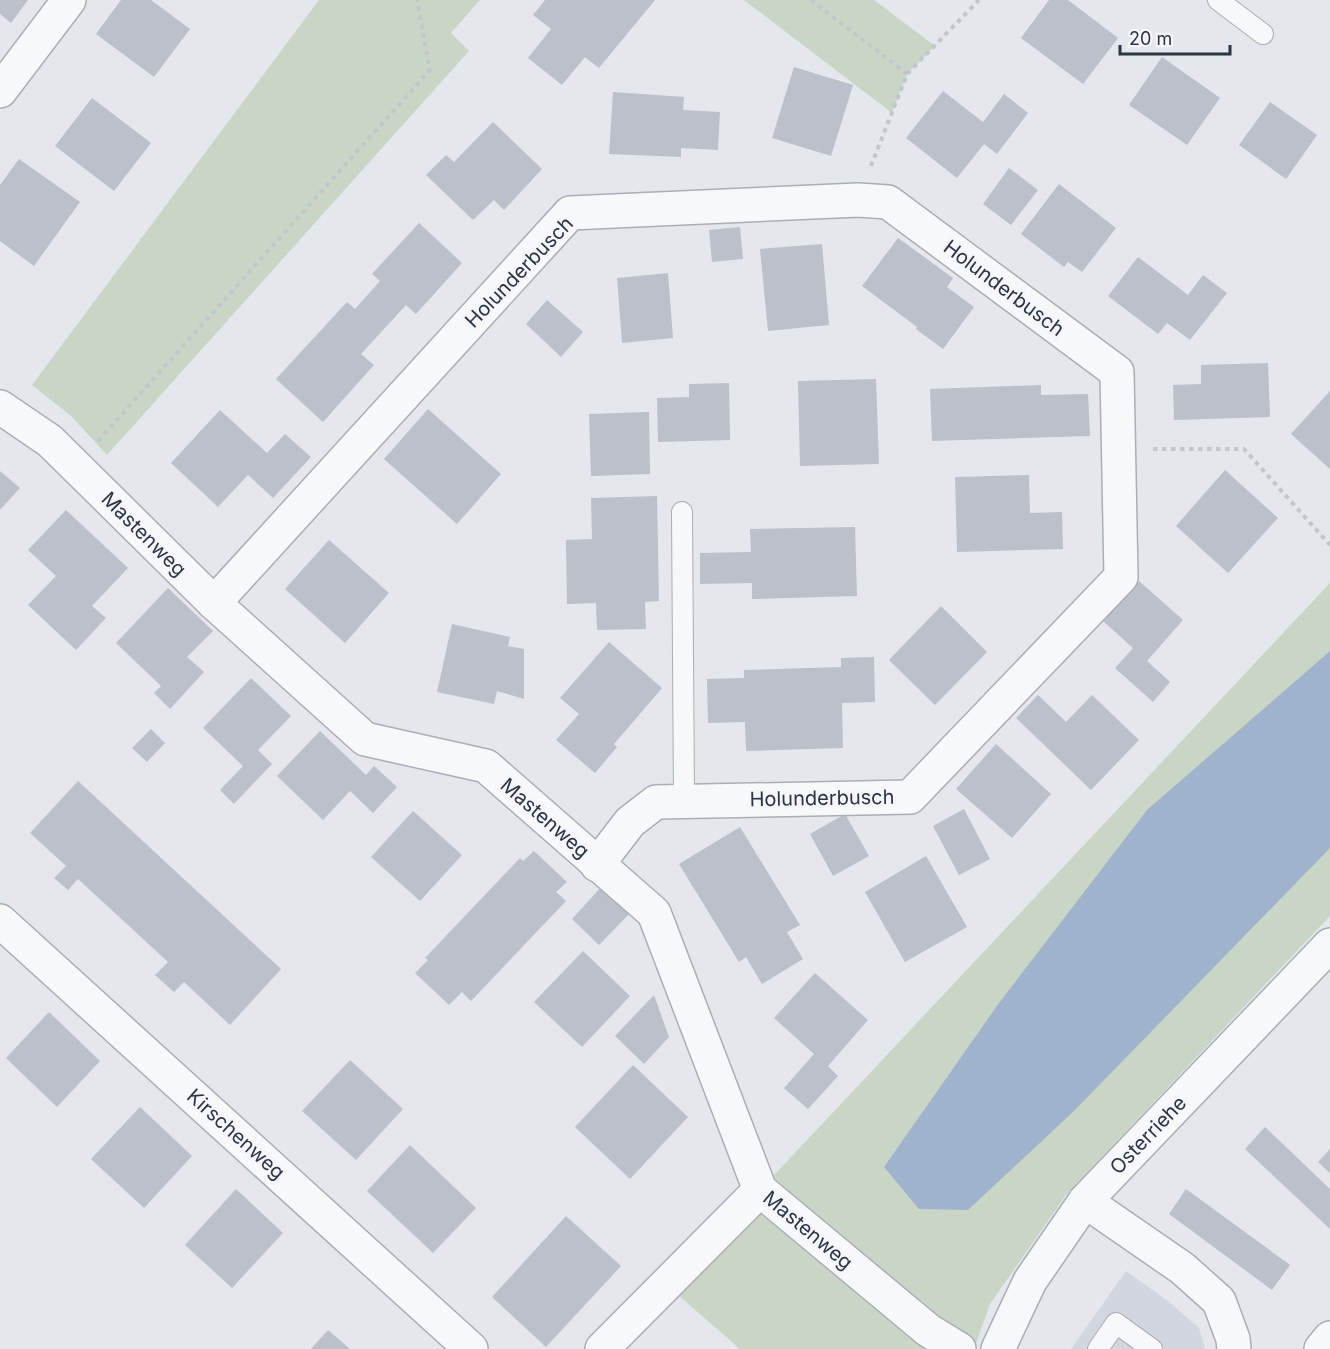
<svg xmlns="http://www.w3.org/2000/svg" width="1330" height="1349" font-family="Inter,sans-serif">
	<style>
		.built { fill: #d2d6de }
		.green { fill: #c9d6c5 }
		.water { fill: #9fb4cc }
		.building { fill: #bbc0ca }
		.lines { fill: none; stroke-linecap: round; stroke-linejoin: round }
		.lane-casing { stroke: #a9aeb7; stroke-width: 22 }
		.street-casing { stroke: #a9aeb7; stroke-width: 36 }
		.path { stroke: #c2c5cb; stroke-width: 4; stroke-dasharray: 4.5 4.5; stroke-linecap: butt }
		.lane { stroke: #f7f8fa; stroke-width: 20 }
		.street { stroke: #f7f8fa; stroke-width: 33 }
		.labels { text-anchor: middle; stroke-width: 6; stroke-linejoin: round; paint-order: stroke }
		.street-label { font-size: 20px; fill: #2b3445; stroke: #f4f6f9 }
	</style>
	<rect width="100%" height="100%" fill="#e4e7ec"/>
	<path class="built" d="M1126,1271l42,30 31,27 6,21h-134z"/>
	<g class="green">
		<path d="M319,0h161l-29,33 18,18 -362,404 -36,-39 -39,-31z"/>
		<path d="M744,0h130l61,46 -28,28 -15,39z"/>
		<path d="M1330,583v333l-264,279 -76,109 -16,45h-234l-71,-62z"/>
	</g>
	<path class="water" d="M1330,651v197l-256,263 -106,99 -49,-1 -35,-42 115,-164 148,-193z"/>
	<g class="building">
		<path d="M0,0h28l-17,23 -11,-9z"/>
		<path d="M121,0h30l39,29 -36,48 -58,-43z"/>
		<path d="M545,0h110l-56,68 -14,-11 -23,28 -34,-27 23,-29 -18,-14z"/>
		<path d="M1049,0h19l50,38 -35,46 -62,-46z"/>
		<path d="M1162,57l58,41 -33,47 -58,-40z"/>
		<path d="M794,67l59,18 -22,71 -59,-18z"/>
		<path d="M943,91l40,31 21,-28 24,19 -31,41 -13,-10 -27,34 -51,-40z"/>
		<path d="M613,92l71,5 -1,13 37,2 -2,38 -37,-2v9l-72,-3z"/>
		<path d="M92,98l59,45 -37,48 -59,-45z"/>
		<path d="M1270,102l47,33 -31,44 -47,-34z"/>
		<path d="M493,122l49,47 -38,41 -10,-10 -21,20 -47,-45 20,-20 8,7z"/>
		<path d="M19,159l61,43 -46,64 -34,-25v-56z"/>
		<path d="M1009,168l29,22 -27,35 -28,-21z"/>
		<path d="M1059,184l57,44 -34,44 -14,-10 -4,5 -43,-33z"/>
		<path d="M419,223l43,40 -46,51 -10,-9 -45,49 13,11 -51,57 -47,-43 71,-77 8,7 25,-28 -8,-7z"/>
		<path d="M740,227l3,32 -31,3 -3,-32z"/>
		<path d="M898,238l55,40 -6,9 27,20 -31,42 -27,-20 1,-2 -55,-41z"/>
		<path d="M822,244l7,81 -61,6 -8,-82z"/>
		<path d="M1138,257l50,38 15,-20 24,18 -37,47 -23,-17 -9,11 -50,-38z"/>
		<path d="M668,273l5,65 -51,5 -5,-65z"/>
		<path d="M547,300l36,32 -22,25 -35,-33z"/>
		<path d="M1268,363l2,54 -96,3 -1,-35 28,-1v-19z"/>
		<path d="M876,379l3,85 -79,2 -2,-85z"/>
		<path d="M729,383l1,57 -72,2 -1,-44 32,-1v-13z"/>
		<path d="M1041,385v10l47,-1 2,42 -158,5 -2,-52z"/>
		<path d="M1330,391v78l-39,-35z"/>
		<path d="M428,409l73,65 -44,50 -73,-65z"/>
		<path d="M220,410l47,43 18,-19 26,23 -38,41 -25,-23 -30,32 -47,-44z"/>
		<path d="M649,412l1,62 -59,2 -2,-62z"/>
		<path d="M1225,470l53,48 -50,55 -52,-47z"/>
		<path d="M0,471l20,17 -20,22z"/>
		<path d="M1029,475l1,38 32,-1 1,37 -106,3 -2,-75z"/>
		<path d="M657,496l2,105 -14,1 1,27 -49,1 -1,-27 -29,1 -1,-64 26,-1 -1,-41z"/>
		<path d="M66,510l62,58 -36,38 14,12 -30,32 -48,-45 28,-29 -28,-26z"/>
		<path d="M855,527l2,69 -105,3v-16l-52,1v-31l51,-1 -1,-23z"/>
		<path d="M329,540l60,53 -44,50 -60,-54z"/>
		<path d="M1139,581l44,39 -36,41 23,21 -17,20 -38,-34 18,-20 -30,-27z"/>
		<path d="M168,588l45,43 -26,26 17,15 -34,37 -16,-16 7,-7 -45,-43z"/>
		<path d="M941,606l46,46 -52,53 -46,-45z"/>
		<path d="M452,624l58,13 -2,9 16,3v50l-27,-8 -3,13 -57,-12z"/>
		<path d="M609,642l53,46 -48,56 3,3 -22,26 -39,-33 23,-26 -19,-16z"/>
		<path d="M874,657l1,45 -33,1 1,45 -97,3 -1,-29 -37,1 -1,-44 37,-1v-8l97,-3v-9z"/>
		<path d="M251,678l40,38 -33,34 14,14 -38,40 -14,-14 23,-24 -40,-38z"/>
		<path d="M1038,695l28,27 26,-27 47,45 -48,50 -75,-72z"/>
		<path d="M151,729l14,14 -18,19 -15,-14z"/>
		<path d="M320,731l46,44 8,-9 23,21 -24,26 -23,-22 -27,29 -46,-44z"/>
		<path d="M996,744l55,50 -39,44 -56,-49z"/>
		<path d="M78,781l203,188 -51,56 -46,-43 -10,10 -19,-17 13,-13 -90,-83 -10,11 -14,-12 12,-12 -36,-33z"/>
		<path d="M964,809l26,50 -31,16 -26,-49z"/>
		<path d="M413,811l49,44 -42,46 -49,-44z"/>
		<path d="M845,814l24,42 -36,20 -23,-42z"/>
		<path d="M740,827l60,98 -13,7 16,27 -41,25 -16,-27 -7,5 -60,-98z"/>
		<path d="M534,851l33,31 -11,10 10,9 -95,100 -9,-9 -13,13 -34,-32 13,-13 -3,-2 95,-100 3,3z"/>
		<path d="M926,856l41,71 -62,35 -40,-70z"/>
		<path d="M604,884l28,27 -33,34 -27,-26z"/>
		<path d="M583,951l47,45 -48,51 -48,-45z"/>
		<path d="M815,973l53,47 -40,46 10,10 -30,33 -24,-21 30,-34 -40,-36z"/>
		<path d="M654,995l15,42 -25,27 -29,-28z"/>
		<path d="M49,1012l51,49 -43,46 -51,-49z"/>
		<path d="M350,1060l53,49 -47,51 -54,-49z"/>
		<path d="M633,1065l55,52 -58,62 -55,-52z"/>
		<path d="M140,1107l52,49 -48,52 -53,-49z"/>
		<path d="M1265,1127l65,62v40l-85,-80z"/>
		<path d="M410,1145l66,63 -43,45 -66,-62z"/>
		<path d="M1330,1149v24l-12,-11z"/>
		<path d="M236,1189l47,44 -51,55 -47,-43z"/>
		<path d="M1186,1189l104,76 -18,25 -103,-76z"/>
		<path d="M566,1216l55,50 -75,81 -54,-50z"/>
		<path d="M328,1330l22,19h-39z"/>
	</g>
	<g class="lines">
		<defs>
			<g id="lane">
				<path d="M1218,0l45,34"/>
				<path d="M682,512l2,288"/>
				<path d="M1098,1349l18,-26 36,26"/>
			</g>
			<g id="street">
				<path d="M0,91l69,-91"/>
				<path d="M0,407l50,34 164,162 151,136 121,27 168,147 106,277 168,140 31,19"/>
				<path d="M214,603l356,-390 288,-13 30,2 229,170 4,205 -211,220 -254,5 -26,20 -33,43"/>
				<path d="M0,921l471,428"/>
				<path d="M1085,1201l97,67 37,33 14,38 1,10"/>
				<path d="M602,1349l158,-159"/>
				<path d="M998,1349l32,-68 55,-80 245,-256"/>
				<path d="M1321,1349l9,-11"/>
			</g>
		</defs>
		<use href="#lane" class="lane-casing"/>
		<use href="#street" class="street-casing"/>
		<g class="path">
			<path d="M811,0l96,74"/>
			<path d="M871,166l36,-92 72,-74"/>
			<path d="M98,441l332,-371 -13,-70"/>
			<path d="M1153,449h91l86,96"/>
		</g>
		<use href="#lane" class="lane"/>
		<use href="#street" class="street"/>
	</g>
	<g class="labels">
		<g class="street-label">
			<text transform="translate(519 272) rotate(-46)" y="7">Holunderbusch</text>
			<text transform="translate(1004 288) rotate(37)" y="7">Holunderbusch</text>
			<text transform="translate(144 534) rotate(45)" y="7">Mastenweg</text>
			<text transform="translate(822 798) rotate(-1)" y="7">Holunderbusch</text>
			<text transform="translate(545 818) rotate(41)" y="7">Mastenweg</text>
			<text transform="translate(236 1134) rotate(42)" y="7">Kirschenweg</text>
			<text transform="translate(1148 1135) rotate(-46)" y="7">Osterriehe</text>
			<text transform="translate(808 1230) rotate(40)" y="7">Mastenweg</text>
		</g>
	</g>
	<path d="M1120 45v9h110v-9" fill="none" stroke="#2b3445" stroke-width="3"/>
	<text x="1129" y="45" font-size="18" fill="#2b3445" stroke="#f4f6f9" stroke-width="4.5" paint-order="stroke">20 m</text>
</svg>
